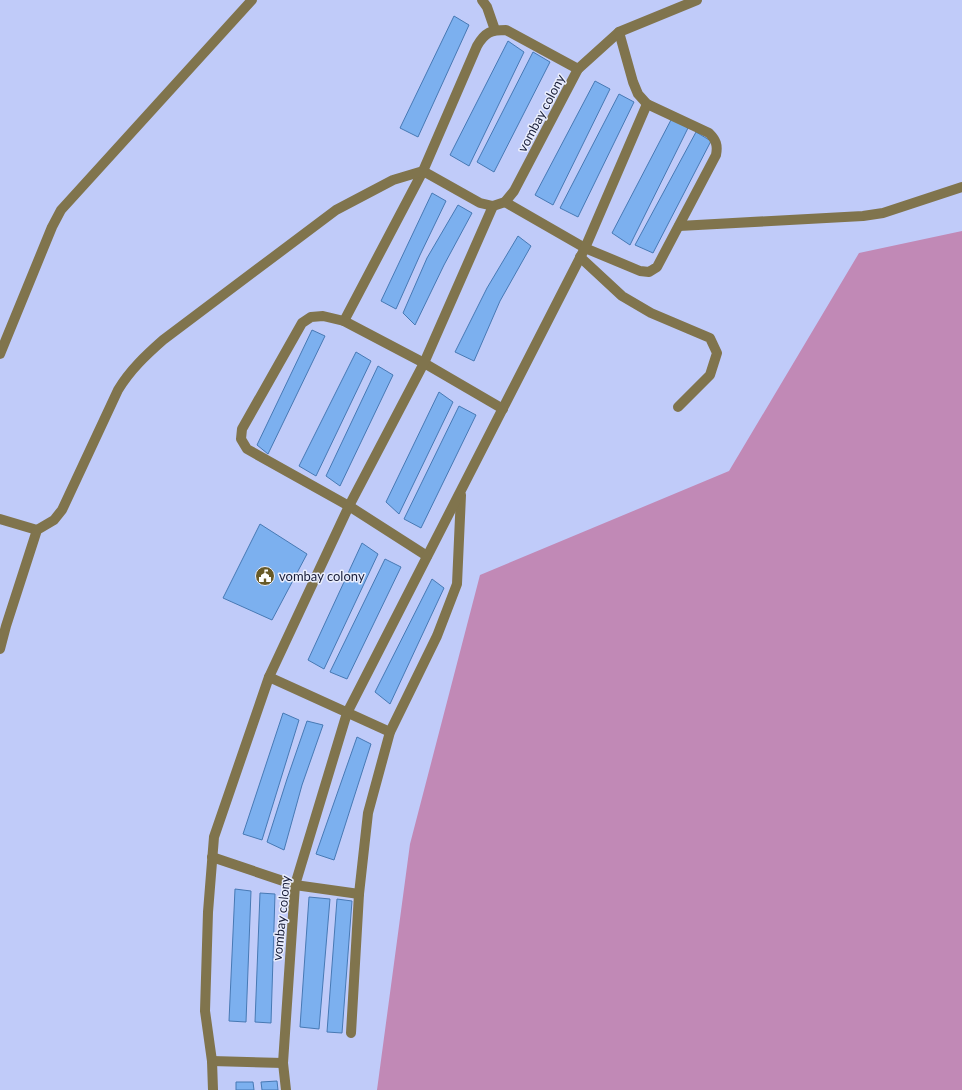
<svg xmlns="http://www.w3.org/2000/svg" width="962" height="1090" font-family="Lato,sans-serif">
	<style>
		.green { fill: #c189b6 }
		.building { fill: #7cb0ef; stroke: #4779b4 }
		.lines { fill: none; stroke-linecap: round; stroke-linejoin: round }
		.minor { stroke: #80744d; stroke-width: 10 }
		.labels { text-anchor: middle; stroke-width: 3; stroke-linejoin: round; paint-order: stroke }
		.street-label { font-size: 13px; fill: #181d39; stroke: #eaeefd }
		.poi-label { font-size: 13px; fill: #181d39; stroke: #eaeefd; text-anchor: start }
	</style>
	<rect width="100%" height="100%" fill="#c0cbf9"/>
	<path class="green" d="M962,231v859h-585l33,-246 70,-269 249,-104 130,-218z"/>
	<g class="building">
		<path d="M454,16l15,9 -51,112 -18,-9z"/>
		<path d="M508,41l16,11 -55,114 -19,-11z"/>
		<path d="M533,52l17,10 -56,110 -17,-10z"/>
		<path d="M595,81l15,8 -57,116 -18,-10z"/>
		<path d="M619,94l15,8 -56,115 -18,-9z"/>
		<path d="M672,118l16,10 -58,117 -18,-12z"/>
		<path d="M696,132l15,9 -58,112 -18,-8z"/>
		<path d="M432,193l14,8 -26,54 -24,54 -15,-8z"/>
		<path d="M458,205l14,8 -28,52 -29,60 -12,-12 24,-55z"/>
		<path d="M518,236l13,10 -31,55 -26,60 -19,-9 32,-64z"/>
		<path d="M312,330l13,6 -57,118 -11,-9z"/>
		<path d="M356,352l15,9 -55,115 -17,-10z"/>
		<path d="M378,366l15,9 -53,111 -14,-10z"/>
		<path d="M439,392l14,10 -54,112 -13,-12z"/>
		<path d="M459,406l17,9 -55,113 -17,-9z"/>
		<path d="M260,524l47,30 -35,66 -49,-22z"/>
		<path d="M362,543l16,11 -54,115 -16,-9z"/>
		<path d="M385,559l16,8 -54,112 -17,-7z"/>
		<path d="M432,579l12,9 -54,116 -15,-12z"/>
		<path d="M283,713l16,7 -37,120 -19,-6z"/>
		<path d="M307,721l16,4 -21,60 -18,65 -17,-8 20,-63z"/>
		<path d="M357,737l14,7 -37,116 -18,-6z"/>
		<path d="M235,889l16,2 -5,131 -17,-1z"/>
		<path d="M260,893l15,1 -4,129 -16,-1z"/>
		<path d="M309,897l21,2 -11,130 -19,-2z"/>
		<path d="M337,899l15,2 -10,132 -15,-1z"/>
		<path d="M277,1081l1,9h-16l-1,-8z"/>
		<path d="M236,1082h17l1,8h-18z"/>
	</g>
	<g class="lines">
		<g class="minor">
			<path d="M482,0l5,7 8,23"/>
			<path d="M423,171l57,32 13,3 12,-4 9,-11 64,-122 41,-37 78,-32"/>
			<path d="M505,202l80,46 55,23 9,1 8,-5 59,-112c2,-10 0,-15 -7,-22l-62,-29 -9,-10 -5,-12 -14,-50"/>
			<path d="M679,226l184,-10 20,-3 79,-26"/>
			<path d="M580,257l42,39 29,17 59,25 7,15 -7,22 -32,32"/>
			<path d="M344,321l79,-150 54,-125c8,-14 14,-16 29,-16l72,39"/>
			<path d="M0,354l52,-127 9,-17 191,-210"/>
			<path d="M0,519l37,11"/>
			<path d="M427,556l-78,-50 -102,-57 -6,-10 1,-10 60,-106 9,-6 12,-1 21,5 80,42 79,46"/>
			<path d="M0,649l6,-23 31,-96 17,-10 8,-10 56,-120c12,-20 28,-35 45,-50l173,-130 57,-30 30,-9"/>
			<path d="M269,677l121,55"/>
			<path d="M212,857l83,28 64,9"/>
			<path d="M351,1033l8,-139 9,-81 22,-81 47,-96 20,-52 4,-89"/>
			<path d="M212,1061l71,2"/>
			<path d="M213,1090l-1,-29 -7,-50 3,-99 6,-75 55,-160 80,-171 75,-143 69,-157"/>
			<path d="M286,1090l-3,-27 12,-178 52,-172 238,-465 62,-144"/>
		</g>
	</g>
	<defs>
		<symbol id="civic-disc" viewBox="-11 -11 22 22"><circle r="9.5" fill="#685a27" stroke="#eaeefd"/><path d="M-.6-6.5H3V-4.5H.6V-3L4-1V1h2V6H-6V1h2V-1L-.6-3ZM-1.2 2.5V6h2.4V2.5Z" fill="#fff"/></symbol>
	</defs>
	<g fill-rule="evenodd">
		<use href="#civic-disc" x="254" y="565" width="22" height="22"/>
	</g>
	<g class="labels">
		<g class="street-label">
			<text transform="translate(541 113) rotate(-62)" y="5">vombay colony</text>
			<text transform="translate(281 918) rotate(-84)" y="5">vombay colony</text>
		</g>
		<g class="poi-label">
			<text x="279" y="581">vombay colony</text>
		</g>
	</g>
</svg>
